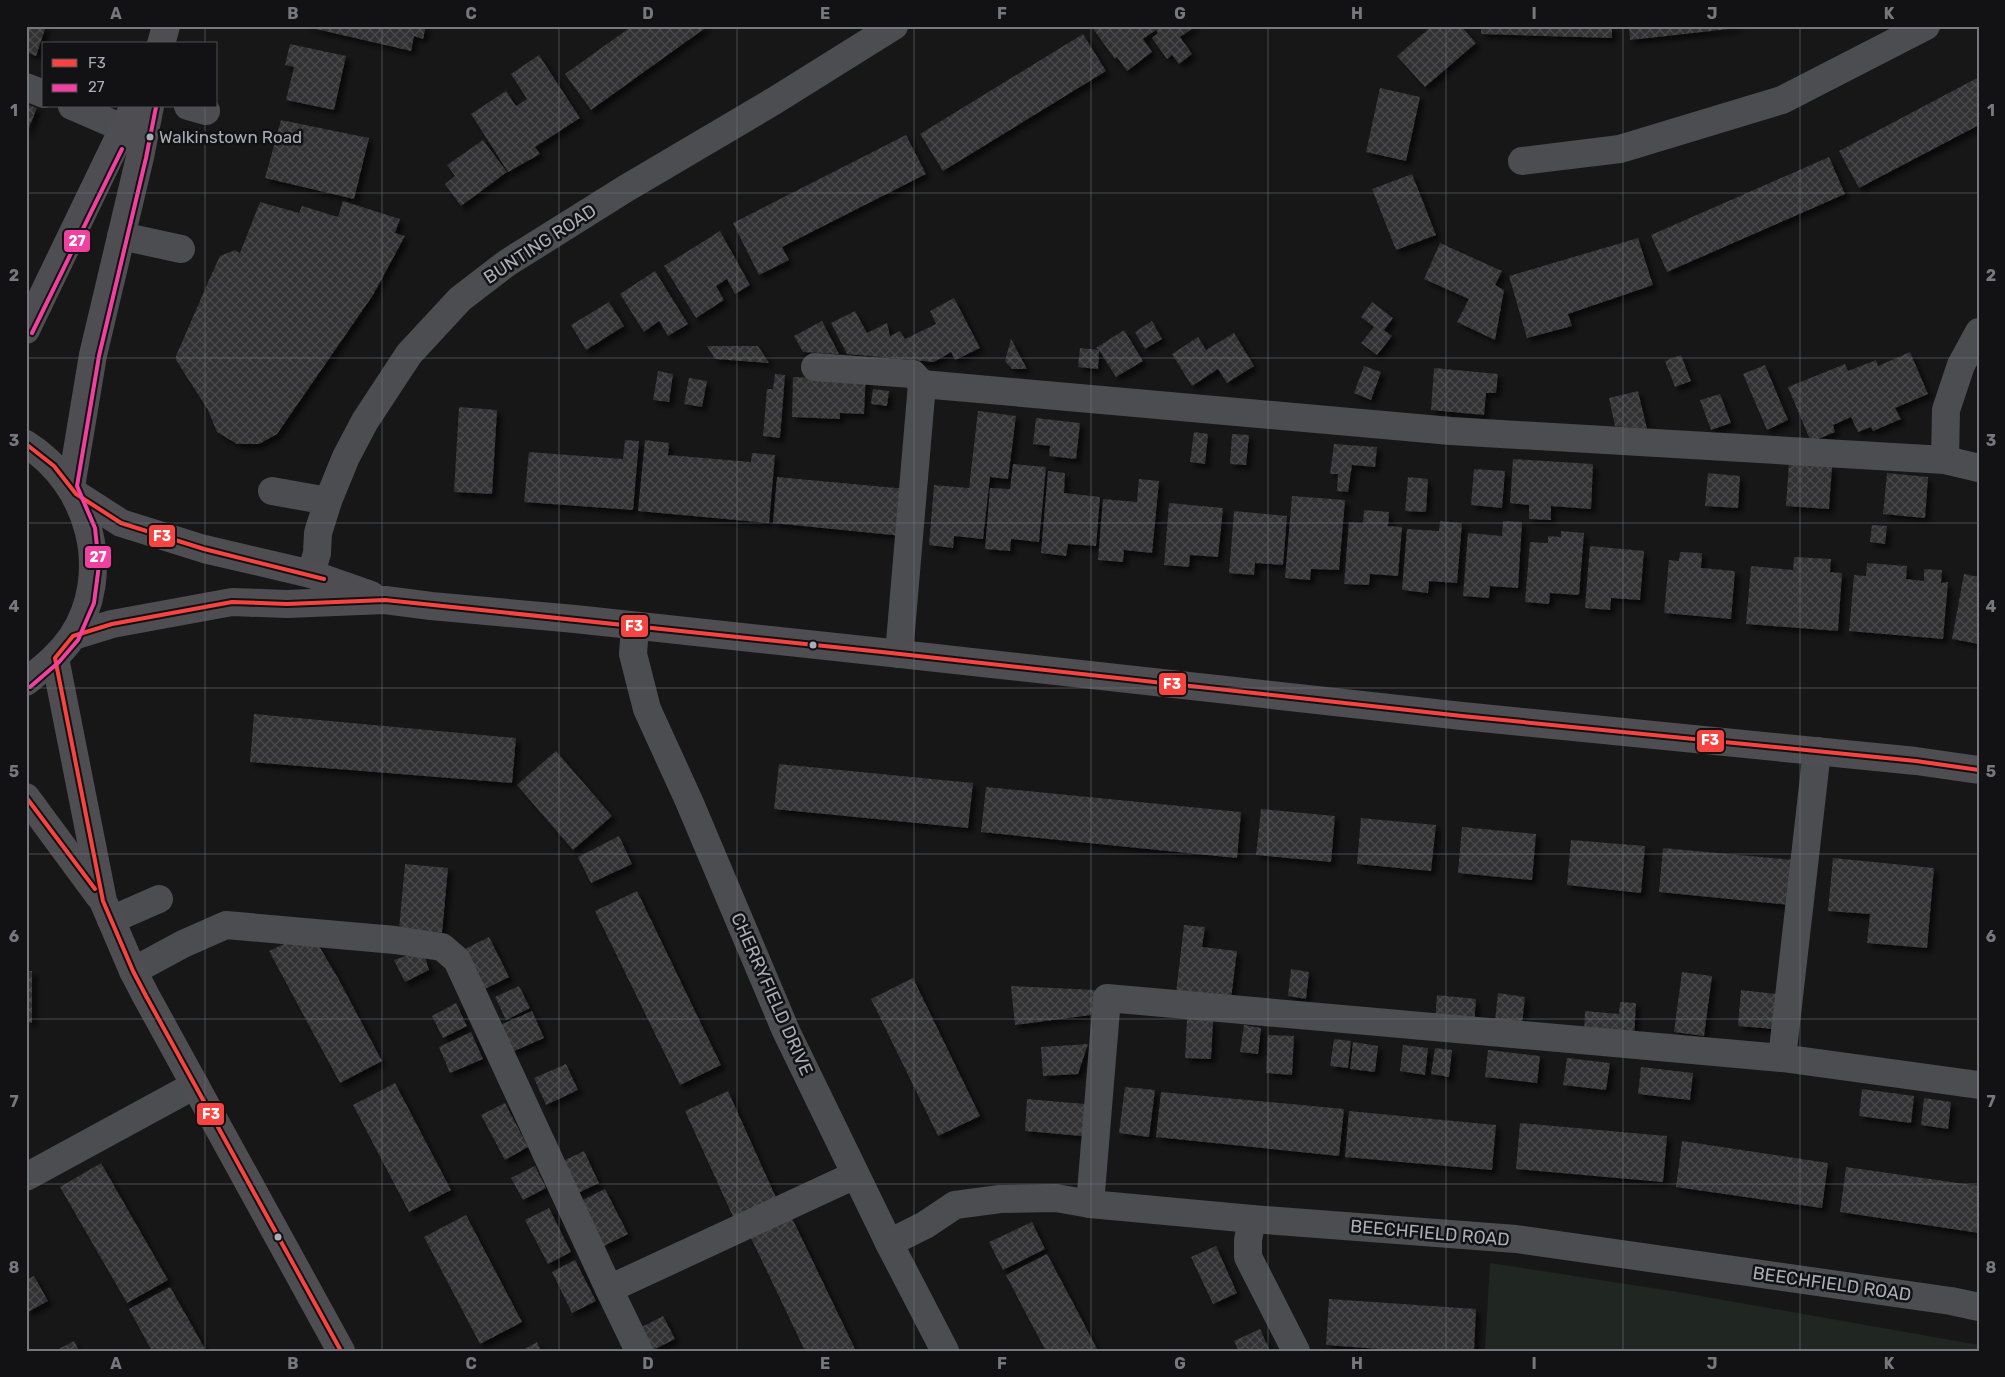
<svg xmlns="http://www.w3.org/2000/svg" width="2005" height="1377" font-family="Rubik,sans-serif">
	<style>
		.park { fill: #202621 }
		.building { fill: url(#building-cross-hatch); filter: url(#shadow) }
		.lines { fill: none; stroke-linecap: round; stroke-linejoin: round }
		.minor { stroke: #4c4d50; stroke-width: 28 }
		.major { stroke: #4e4e52; stroke-width: 28 }
		.bus-1-casing { stroke: #121113; stroke-width: 8 }
		.bus-2-casing { stroke: #121113; stroke-width: 8 }
		.bus-1 { stroke: #f84441; stroke-width: 4 }
		.bus-2 { stroke: #f240a1; stroke-width: 4 }
		.grid { fill: none; stroke: #77787f; stroke-width: 1; stroke-opacity: 0.55 }
		.bus-dot { fill: #aaacb7; stroke: #121113; stroke-width: 2 }
		.labels { text-anchor: middle; stroke-width: 5; stroke-linejoin: round; paint-order: stroke }
		.bus-label { font-size: 17px; fill: #aaacb7; stroke: #121113; text-anchor: start }
		.street-label { font-size: 18px; fill: #aaacb7; stroke: #121113 }
		.line-badge { stroke: #121113; stroke-width: 2 }
		.badge-label { font-size: 14px; text-anchor: middle; font-weight: bold; fill: #fff }
		.neatline { fill: none; stroke: #77787f; stroke-width: 2 }
		.grid-label { font-size: 16px; text-anchor: middle; font-weight: bold; fill: #77787f }
	</style>
	<defs>
		<pattern id="building-cross-hatch" width="8" height="8" patternUnits="userSpaceOnUse" patternTransform="scale(1.25)"><rect width="8" height="8" fill="#303031"/><path d="M0 0l8 8M0 8l8-8" fill="none" stroke="#4b4b4d"/></pattern>
		<filter id="shadow"><feDropShadow dx="4.5" dy="4.5" stdDeviation="2.5" flood-color="#0009"/></filter>
	</defs>
	<rect width="100%" height="100%" fill="#171717"/>
	<path class="park" d="M1490,1263l188,29 301,53v6h-494z"/>
	<g class="building">
		<path d="M26,26h20l-10,30 -10,-4z"/>
		<path d="M303,26h123l-3,13 -9,-3 -3,15z"/>
		<path d="M626,26h82l-117,84 -26,-36 63,-45z"/>
		<path d="M1091,26h105l-16,11 12,17 -13,10 -7,-9 -5,4 -15,-21 6,-5 -2,-3 -13,9 9,13 -25,19 -10,-14 -2,2z"/>
		<path d="M1432,26h29l15,17 -51,44 -28,-31z"/>
		<path d="M1481,26h131v12l-131,-4z"/>
		<path d="M1629,26h109v2l-108,12z"/>
		<path d="M1083,34l23,37 -163,100 -23,-37z"/>
		<path d="M290,44l56,12 -12,54 -48,-10 8,-33 -9,-2z"/>
		<path d="M539,55l41,63 -45,29 5,7 -32,18 -37,-58 35,-23 10,15 11,-7 -16,-25z"/>
		<path d="M1979,77v48l-120,63 -20,-37z"/>
		<path d="M1380,88l40,9 -14,64 -40,-9z"/>
		<path d="M26,104l11,4 -11,27z"/>
		<path d="M281,120l88,18 -15,61 -89,-21z"/>
		<path d="M906,135l20,39 -144,73 7,13 -30,15 -26,-52z"/>
		<path d="M483,140l24,32 -46,34 -16,-22 10,-8 -8,-11z"/>
		<path d="M1829,157l16,37 -178,78 -16,-37z"/>
		<path d="M1412,174l24,61 -40,15 -24,-61z"/>
		<path d="M343,201l57,18 -5,14 10,3 -32,59 -96,139 -18,10h-22l-20,-12 -9,-22 -32,-50v-4l37,-85 7,-15 15,-6 5,3 20,-51 39,11 3,-7 36,11z"/>
		<path d="M720,231l30,54 -15,9 -8,-15 -11,7 8,14 -28,18 -32,-52z"/>
		<path d="M1638,238l15,47 -85,29 4,12 -45,12 -18,-62z"/>
		<path d="M1440,243l62,28 -7,14 9,5 -9,50 -38,-18 12,-23 -45,-20z"/>
		<path d="M655,271l33,53 -20,12 -9,-15 -15,11 -24,-38z"/>
		<path d="M954,298l26,50 -25,12 -4,-8 -17,10 -87,-8 -16,-31 24,-12 12,22 20,-10 3,13 10,-5 5,8 31,-15 -6,-13z"/>
		<path d="M609,302l15,24 -38,24 -15,-25z"/>
		<path d="M1372,302l21,16 -9,12 8,6 -15,19 -16,-12 13,-16 -13,-10z"/>
		<path d="M822,321l17,33 -36,-2 -9,-16z"/>
		<path d="M1152,321l10,18 -17,10 -10,-17z"/>
		<path d="M1124,330l19,31 -27,16 -17,-27 -1,19 -20,-2 2,-19 19,2 -3,-2z"/>
		<path d="M1234,333l20,33 -27,17 -9,-14 -26,17 -20,-32 26,-17 8,13z"/>
		<path d="M1011,339l16,30h-15l-7,-8z"/>
		<path d="M707,346h51l11,17 -54,-4z"/>
		<path d="M1910,352l18,42 -33,14 6,11 -28,12 -2,-4 -13,5 -7,-15 -18,8 2,7 -24,10 -23,-55 57,-23 3,7 28,-11 2,6z"/>
		<path d="M1681,355l10,26 -16,6 -10,-26z"/>
		<path d="M1765,365l23,55 -21,10 -24,-56z"/>
		<path d="M1364,366l17,6 -10,28 -17,-7z"/>
		<path d="M1434,368l64,6 -2,19h-10l-2,22 -53,-5z"/>
		<path d="M658,371l15,3 -4,28 -16,-2z"/>
		<path d="M775,374l10,1 -5,63 -17,-2 4,-47h6z"/>
		<path d="M866,374l-2,40 -24,-1v6l-48,-2 1,-40 49,2z"/>
		<path d="M689,378l18,3 -5,26 -18,-3z"/>
		<path d="M873,389l16,2 -2,15 -16,-2z"/>
		<path d="M1638,391l9,38 -32,-3 -6,-28z"/>
		<path d="M1720,394l11,29 -20,7 -11,-30z"/>
		<path d="M459,407l38,3 -5,84 -38,-2z"/>
		<path d="M978,411l38,5 -8,63 -18,-2 -7,62 -29,-3 -1,12 -24,-3 5,-60 35,3z"/>
		<path d="M1036,418l44,5 -4,36 -27,-3 1,-10 -17,-2z"/>
		<path d="M1194,432l14,2 -3,30 -15,-2z"/>
		<path d="M1232,434l17,1 -3,30 -16,-1z"/>
		<path d="M625,440l14,1 -6,69 -109,-8 5,-50 94,7z"/>
		<path d="M645,440l24,3 -1,12 83,7 1,-9 23,2 -6,68 -131,-12z"/>
		<path d="M1334,444l43,3 -2,20 -23,-2 -4,27 -11,-1 1,-17h-8z"/>
		<path d="M1513,459l80,5 -2,45 -40,-3v14l-22,-1v-14l-19,-2z"/>
		<path d="M1789,463l43,3 -3,43 -43,-3z"/>
		<path d="M1013,464l33,3 -7,75 -28,-3 -1,12 -25,-2 5,-61 20,1z"/>
		<path d="M1474,469l31,2 -3,37 -31,-3z"/>
		<path d="M1048,471l17,2 -1,20 36,4 -4,49 -28,-2 -2,12 -25,-3z"/>
		<path d="M1708,473l32,3 -2,32 -33,-2z"/>
		<path d="M1887,473l41,4 -3,41 -42,-4z"/>
		<path d="M777,477l130,12 -5,47 -129,-13z"/>
		<path d="M1408,477l20,2 -2,33 -21,-1z"/>
		<path d="M1139,479l20,2 -7,72 -28,-3 -1,12 -25,-2 5,-61 34,3z"/>
		<path d="M1292,496l53,4 -6,70 -28,-1 -1,11 -25,-2z"/>
		<path d="M1169,503l54,5 -5,49 -28,-2 -1,12 -25,-2z"/>
		<path d="M1364,510l25,2 -1,14 14,1 -4,49 -28,-2 -1,11 -25,-1 5,-62 14,1z"/>
		<path d="M1234,511l53,5 -4,49 -28,-2 -1,12 -25,-2z"/>
		<path d="M1440,521l22,2 -5,60 -28,-2 -1,12 -26,-3 5,-61 32,2z"/>
		<path d="M1503,521l19,1 -4,66 -28,-2 -1,12 -26,-2 5,-63 34,3z"/>
		<path d="M1872,525l15,1 -2,18 -15,-2z"/>
		<path d="M1561,531l23,2 -5,62 -29,-2 -1,11 -24,-2 5,-60 18,1v-7l13,1z"/>
		<path d="M1590,546l54,5 -4,49 -29,-2 -1,12 -25,-2z"/>
		<path d="M1680,552l22,1 -1,15 34,3 -4,48 -67,-6 5,-53 10,1z"/>
		<path d="M1794,557l37,2 -1,13 12,1 -4,58 -92,-7 5,-58 42,4z"/>
		<path d="M1867,563l40,3 -1,13 18,2v-12l18,1 -1,13 7,-1 -5,57 -94,-8 5,-56 12,1z"/>
		<path d="M1964,574l15,3v67l-27,-5z"/>
		<path d="M254,714l262,24 -4,45 -262,-21z"/>
		<path d="M556,751l56,65 -39,34 -56,-65z"/>
		<path d="M779,764l194,19 -5,45 -194,-19z"/>
		<path d="M986,787l255,25 -4,46 -256,-26z"/>
		<path d="M1261,809l74,7 -4,46 -75,-7z"/>
		<path d="M1361,818l75,7 -5,46 -74,-7z"/>
		<path d="M1462,827l74,7 -4,46 -74,-7z"/>
		<path d="M619,836l13,28 -41,19 -13,-26z"/>
		<path d="M1571,840l74,6 -4,47 -74,-8z"/>
		<path d="M1663,848l131,12 -4,45 -131,-13z"/>
		<path d="M1833,858l101,10 -7,80 -60,-5 3,-29 -42,-3z"/>
		<path d="M405,864l43,4 -6,65 -43,-4z"/>
		<path d="M637,891l84,174 -41,20 -85,-174z"/>
		<path d="M1184,925l21,2 -3,20 35,4 -6,48 -55,-6z"/>
		<path d="M489,937l20,40 -24,12 -20,-40z"/>
		<path d="M316,941l23,39 43,81 -42,22 -71,-132 17,-8z"/>
		<path d="M409,955l16,2 4,13 -24,12 -11,-22z"/>
		<path d="M1291,969l18,3 -3,27 -18,-3z"/>
		<path d="M26,971h6v52l-6,-1z"/>
		<path d="M1682,972l30,4 -8,60 -30,-4z"/>
		<path d="M913,978l67,138 -42,20 -67,-137z"/>
		<path d="M519,986l11,22 -24,12 -11,-23z"/>
		<path d="M1011,986l85,4 -5,25 -76,10z"/>
		<path d="M1741,990l36,4 -4,35 -35,-3z"/>
		<path d="M1498,993l27,4 -3,27 -27,-4z"/>
		<path d="M1437,995l39,4 -2,26 -39,-4z"/>
		<path d="M1620,1002l16,1 -2,35 -50,-4 1,-23 34,3z"/>
		<path d="M456,1003l11,23 -24,12 -11,-22z"/>
		<path d="M532,1011l12,27 -32,14 -12,-27z"/>
		<path d="M1187,1019l26,1 -2,39 -26,-1z"/>
		<path d="M1244,1025l17,3 -3,26 -18,-2z"/>
		<path d="M471,1032l12,27 -33,14 -11,-26z"/>
		<path d="M1268,1035l26,1 -2,39 -26,-2z"/>
		<path d="M1334,1039l17,2 -3,27 -18,-2z"/>
		<path d="M1353,1042l25,4 -3,26 -25,-3z"/>
		<path d="M1088,1044l-10,30 -35,2 -2,-29z"/>
		<path d="M1403,1045l25,3 -3,27 -25,-4z"/>
		<path d="M1435,1048l17,2 -3,27 -18,-3z"/>
		<path d="M1488,1050l52,6 -3,27 -52,-6z"/>
		<path d="M1567,1058l43,5 -4,27 -43,-5z"/>
		<path d="M566,1064l12,26 -32,15 -12,-27z"/>
		<path d="M1641,1067l52,6 -3,27 -52,-6z"/>
		<path d="M395,1083l56,107 -42,22 -56,-107z"/>
		<path d="M1125,1087l30,3 -6,47 -30,-4z"/>
		<path d="M1862,1089l52,7 -3,27 -52,-7z"/>
		<path d="M728,1091l50,111 -43,19 -50,-110z"/>
		<path d="M1161,1092l183,17 -5,47 -183,-19z"/>
		<path d="M1924,1098l27,4 -3,27 -27,-4z"/>
		<path d="M1027,1099l58,5 -3,32 -57,-5z"/>
		<path d="M505,1103l23,44 -23,13 -24,-45z"/>
		<path d="M1349,1111l147,14 -4,45 -147,-13z"/>
		<path d="M1520,1123l147,13 -4,46 -147,-13z"/>
		<path d="M1682,1141l146,22 -6,45 -146,-21z"/>
		<path d="M584,1151l15,32 -27,13 -15,-32z"/>
		<path d="M101,1163l67,117 -41,23 -67,-116z"/>
		<path d="M535,1166l11,22 -23,12 -12,-22z"/>
		<path d="M1846,1167l133,19v47l-139,-21z"/>
		<path d="M605,1189l23,45 -24,12 -23,-45z"/>
		<path d="M549,1208l22,44 -23,12 -23,-44z"/>
		<path d="M466,1215l56,107 -42,22 -56,-107z"/>
		<path d="M791,1216l65,135h-51l-29,-61 -26,-54z"/>
		<path d="M1032,1222l13,27 -42,21 -14,-28z"/>
		<path d="M1216,1246l21,47 -24,11 -22,-47z"/>
		<path d="M1047,1254l34,64 17,33h-52l-23,-43 -17,-33z"/>
		<path d="M575,1260l21,41 -24,12 -20,-41z"/>
		<path d="M34,1276l14,25 -22,12v-33z"/>
		<path d="M170,1287l16,28 20,36h-54l-23,-42z"/>
		<path d="M1329,1299l147,10 -2,42h-68l-80,-6z"/>
		<path d="M663,1316l12,23 -24,12 -11,-23z"/>
		<path d="M1260,1329l10,22h-31l-5,-10z"/>
		<path d="M74,1341l5,10h-24z"/>
		<path d="M537,1342l4,9h-20z"/>
	</g>
	<g class="lines">
		<g class="minor">
			<path d="M26,87l18,7"/>
			<path d="M72,106l53,23"/>
			<path d="M188,106l18,5"/>
			<path d="M1522,161l98,-12 162,-49 144,-74"/>
			<path d="M121,236l60,13"/>
			<path d="M815,367l98,7 9,10"/>
			<path d="M1945,460l1,-50 15,-45 18,-33"/>
			<path d="M272,491l56,10"/>
			<path d="M311,574l6,-21 1,-20 10,-32 18,-44 19,-36 44,-67 51,-55 47,-36 118,-74 149,-88 120,-75"/>
			<path d="M635,626l-2,28 14,55 42,92 97,230 103,212 56,108"/>
			<path d="M899,654l23,-270 529,47 494,29 34,8"/>
			<path d="M111,920l48,-21"/>
			<path d="M133,971l50,-27 43,-19 169,15 47,7 15,13 152,329 30,62"/>
			<path d="M1782,1058l35,-307"/>
			<path d="M26,1177l169,-92"/>
			<path d="M1090,1204l17,-206 675,60 197,27"/>
			<path d="M1252,1219l-4,21v17l48,94"/>
			<path d="M889,1243l36,-18 30,-20 45,-6 56,-1 34,6 162,15 264,20 435,62 28,6"/>
			<path d="M609,1289l246,-114"/>
		</g>
		<g class="major">
			<path d="M161,44l5,-18"/>
			<path d="M26,330l108,-224"/>
			<path d="M26,444c64,40 88,129 46,193 -13,19 -29,31 -46,45"/>
			<path d="M71,487l22,-132 47,-198 10,-51"/>
			<path d="M76,494l45,29 83,26 107,25 60,21"/>
			<path d="M73,636l39,-12 120,-22 55,2 98,-4 46,6 144,13 307,33 580,64 454,45 63,9"/>
			<path d="M55,658l48,243 30,70 13,25 195,355"/>
			<path d="M26,797l73,99"/>
		</g>
		<defs>
			<g id="bus-1">
				<path d="M26,444l28,22 22,28 45,29 83,26 120,30"/>
				<path d="M26,797l69,92"/>
				<path d="M341,1351l-195,-355 -13,-25 -30,-70 -48,-243 18,-22 39,-12 120,-22 55,2 98,-4 497,52 580,64 454,45 63,9"/>
			</g>
			<g id="bus-2">
				<path d="M32,333l90,-184"/>
				<path d="M30,687l29,-25 19,-22 16,-37 5,-38 -4,-37 -18,-42 22,-130 47,-198 10,-51"/>
			</g>
		</defs>
		<use href="#bus-1" class="bus-1-casing"/>
		<use href="#bus-2" class="bus-2-casing"/>
		<use href="#bus-1" class="bus-1"/>
		<use href="#bus-2" class="bus-2"/>
	</g>
	<path class="grid" d="M205,26v18M382,26v1325M559,26v1325M737,26v1325M914,26v1325M1091,26v1325M1268,26v1325M1446,26v1325M1623,26v1325M1800,26v1325M205,106v1245M26,193h1953M26,358h1953M26,523h1953M26,688h1953M26,854h1953M26,1019h1953M26,1184h1953"/>
	<g class="bus-dot">
		<circle cx="150" cy="137" r="4.5"/>
		<circle cx="813" cy="645" r="4.5"/>
		<circle cx="278" cy="1237" r="4.5"/>
	</g>
	<g class="labels">
		<g class="bus-label">
			<text x="159" y="143">Walkinstown Road</text>
		</g>
		<g class="street-label">
			<text transform="translate(540 244) rotate(-33)" y="6">BUNTING ROAD</text>
			<text transform="translate(772 994) rotate(66)" y="6">CHERRYFIELD DRIVE</text>
			<text transform="translate(1430 1233) rotate(5)" y="6">BEECHFIELD ROAD</text>
			<text transform="translate(1832 1284) rotate(8)" y="6">BEECHFIELD ROAD</text>
		</g>
	</g>
	<g class="line-badge">
		<rect x="63" y="229" width="28" height="24" rx="5" fill="#f240a1"/>
		<rect x="148" y="524" width="28" height="24" rx="5" fill="#f84441"/>
		<rect x="84" y="545" width="28" height="24" rx="5" fill="#f240a1"/>
		<rect x="620" y="614" width="29" height="24" rx="5" fill="#f84441"/>
		<rect x="1158" y="672" width="29" height="24" rx="5" fill="#f84441"/>
		<rect x="1696" y="729" width="29" height="24" rx="5" fill="#f84441"/>
		<rect x="196" y="1102" width="29" height="24" rx="5" fill="#f84441"/>
	</g>
	<g class="badge-label">
		<text x="77" y="246">27</text>
		<text x="162" y="541">F3</text>
		<text x="98" y="562">27</text>
		<text x="634" y="631">F3</text>
		<text x="1172" y="689">F3</text>
		<text x="1710" y="745">F3</text>
		<text x="211" y="1119">F3</text>
	</g>
	<rect width="2005" height="1377" fill="none" stroke="#121113" stroke-width="55"/>
	<rect x="42" y="42" width="175" height="65" fill="#121113" stroke="#4f4f55"/>
	<rect x="52" y="59" width="25" height="8" fill="#f84441" stroke="#4f4f55"/>
	<text x="88" y="68" font-size="15" fill="#aaacb7">F3</text>
	<rect x="52" y="84" width="25" height="8" fill="#f240a1" stroke="#4f4f55"/>
	<text x="88" y="92" font-size="15" fill="#aaacb7">27</text>
	<rect x="28" y="28" width="1950" height="1322" class="neatline"/>
	<g class="grid-label">
		<text x="116" y="19">A</text>
		<text x="293" y="19">B</text>
		<text x="471" y="19">C</text>
		<text x="648" y="19">D</text>
		<text x="825" y="19">E</text>
		<text x="1002" y="19">F</text>
		<text x="1180" y="19">G</text>
		<text x="1357" y="19">H</text>
		<text x="1534" y="19">I</text>
		<text x="1712" y="19">J</text>
		<text x="1889" y="19">K</text>
		<text x="14" y="116">1</text>
		<text x="1991" y="116">1</text>
		<text x="14" y="281">2</text>
		<text x="1991" y="281">2</text>
		<text x="14" y="446">3</text>
		<text x="1991" y="446">3</text>
		<text x="14" y="612">4</text>
		<text x="1991" y="612">4</text>
		<text x="14" y="777">5</text>
		<text x="1991" y="777">5</text>
		<text x="14" y="942">6</text>
		<text x="1991" y="942">6</text>
		<text x="14" y="1107">7</text>
		<text x="1991" y="1107">7</text>
		<text x="14" y="1273">8</text>
		<text x="1991" y="1273">8</text>
		<text x="116" y="1369">A</text>
		<text x="293" y="1369">B</text>
		<text x="471" y="1369">C</text>
		<text x="648" y="1369">D</text>
		<text x="825" y="1369">E</text>
		<text x="1002" y="1369">F</text>
		<text x="1180" y="1369">G</text>
		<text x="1357" y="1369">H</text>
		<text x="1534" y="1369">I</text>
		<text x="1712" y="1369">J</text>
		<text x="1889" y="1369">K</text>
	</g>
</svg>
